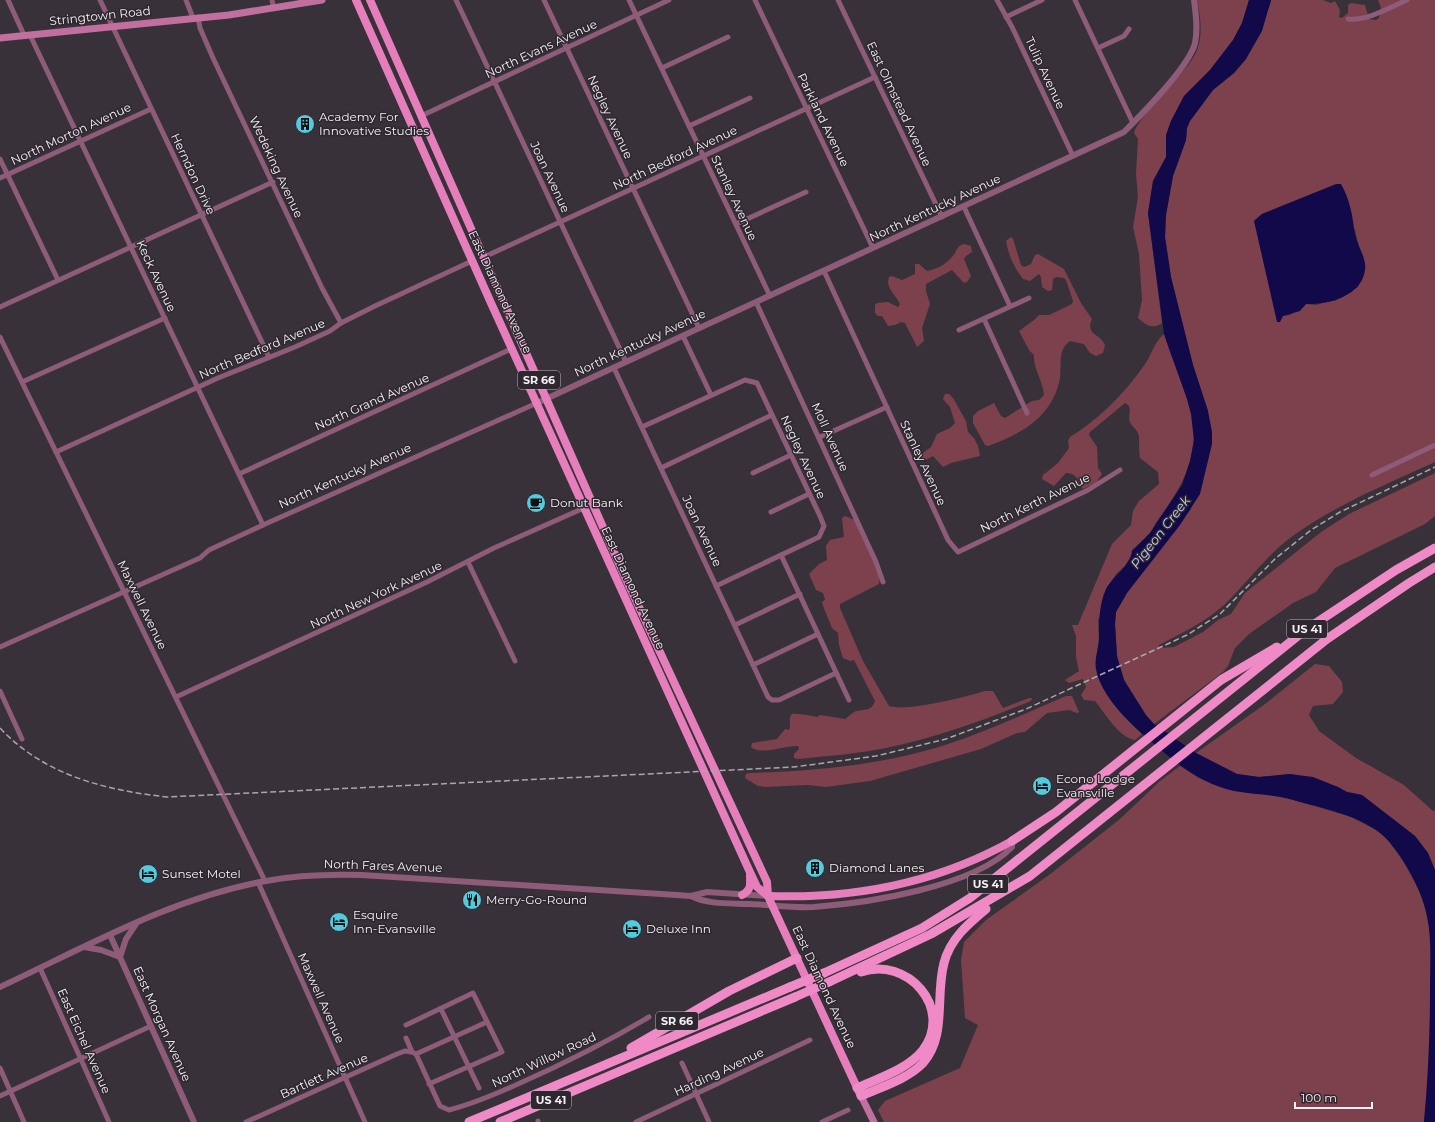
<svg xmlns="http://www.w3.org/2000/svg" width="1435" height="1122" font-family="Montserrat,sans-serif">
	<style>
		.green { fill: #7d414e; fill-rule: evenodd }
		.water { fill: #12094b }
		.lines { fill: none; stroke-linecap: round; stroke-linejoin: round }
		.minor { stroke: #8e5b78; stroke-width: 5 }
		.tertiary { stroke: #8e5b78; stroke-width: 6 }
		.secondary { stroke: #c06f9e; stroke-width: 7 }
		.primary { stroke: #e67ebc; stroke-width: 8 }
		.trunk { stroke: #f08ac6; stroke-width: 9 }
		.rail { stroke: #aca6ac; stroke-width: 1.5; stroke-dasharray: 6 3; stroke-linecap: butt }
		.trunk-bridge { stroke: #f08ac6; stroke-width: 9 }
		.labels { text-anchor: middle; stroke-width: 3; stroke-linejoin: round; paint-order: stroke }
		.shield { fill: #2e272f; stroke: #b9b4ba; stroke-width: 1 }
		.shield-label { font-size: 11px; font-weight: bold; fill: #f5f0f5 }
		.street-label { font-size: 12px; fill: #f5f0f5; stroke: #2e272f }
		.poi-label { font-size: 12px; fill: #f5f0f5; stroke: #2e272f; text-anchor: start }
		.water-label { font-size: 13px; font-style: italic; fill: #c8cff7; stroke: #2e272f }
	</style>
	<rect width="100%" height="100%" fill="#383139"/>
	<g class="green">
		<path d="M1197,0h52l-7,23 -9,17 -23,30 -26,26 -13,25 -5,14v22l-13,24 -5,32 14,110c-9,7 -16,2 -24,-5l4,-18 -3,-46 -6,-27 5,-30 -2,-23 2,-35 -4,-6c3,-11 13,-18 17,-29 13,-13 43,-40 47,-57 5,-16 2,-32 -1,-47z"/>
		<path d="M1271,0h52l8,3 4,-2 5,9 -1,7 3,1 6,-5v-8l3,-2 14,2 4,14 7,1 3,-2 2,-10 -3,-8h57v462c-50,23 -100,43 -145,76 -25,19 -43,45 -66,67 -19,17 -42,28 -65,40v3l15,-1 29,-15 15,-12 13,-6 14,-21 76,-61 28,-18 86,-41v43l-10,8 -90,44 -19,24 -23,11 -44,31 -14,14 -7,18 -5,6 -69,52 -9,-9 -21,-35 -7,-23 -2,-33 1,-12 11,-19 17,-24 47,-60 17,-98 -15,-46 -22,-88 -6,-40 1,-22 7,-39 13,-36 1,-12 3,-7 23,-31 21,-17 12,-14 24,-54zM1323,190l32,40 10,40 -7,17 -23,14h-8l-10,4 -11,-1 -16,11 -7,1 -29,-95 8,-7z"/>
		<path d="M1011,237l2,2 8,26 3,2 7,-3 4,-9 3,-1 26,15 17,34 11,16c-7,16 8,14 13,26l-2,8 -7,3 -6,-3 -6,-9 -14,-3c-13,9 -8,24 -10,37 -7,38 -38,56 -72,68l-3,-1 -12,-22v-7l5,-5 16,-8 7,13 4,2 27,-17 7,-1 5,-5c-1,-15 -11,-25 -10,-40l-5,-5 -10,-19 15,-11 5,-5h10l23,-11 1,-3 -7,-21 -2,-2 -8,-1 -3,2 -1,11 -4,1 -6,-4 -1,-10 -2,-3 -9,7 -7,-2c-9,-12 -14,-22 -17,-38z"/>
		<path d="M964,244l7,2 1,6 -6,4 -2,3 7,17 -4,6 -3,1 -12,-13 -26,14v7l4,13 -8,24 2,13 -7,6 -12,-24 -4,-1 -6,3 -7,1 -6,-10h-4l-3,-3v-8l2,-2 11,-1 10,5 2,-3c-4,-9 -15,-16 -11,-27l3,-1 10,4 13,-6v-10h4l8,7c10,-2 18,-6 25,-14 5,-5 4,-11 12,-13z"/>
		<path d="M1164,334c8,27 20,51 27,78 10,44 -9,75 -34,109 -3,4 -4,9 -8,13 -5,6 -11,11 -17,16v5l-8,12 -8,7 -10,16 -8,31 1,17 -3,21 29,58 17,17 -7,6c-17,-3 -29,-26 -40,-39l-11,-1 -3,-5 5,-8 -3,-8 -14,4 -4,-3 14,-9 -3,-14v-21l-4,-11h6l34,-81 19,-19 2,-14 6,-10 20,-17 -1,-12 -18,-14c-1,-7 -1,-14 -1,-22 -1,-6 -7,-9 -9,-14 -3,-7 4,-15 -5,-19l-35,29 -1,3 8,12 1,21 4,6 -6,9 -13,6c-4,-7 -7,-17 -17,-16l-12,13 -12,-7 1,-4 15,-12 11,-15 -1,-7 2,-4c28,-17 54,-43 73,-70 8,-10 11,-25 21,-33z"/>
		<path d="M945,394h4l4,4 13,23 2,11 6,6 4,8 2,10 -29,7 -8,4 -10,-11 -11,6 -3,-6 12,-9 6,-13 13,-6 5,-5 -5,-16 -7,-8z"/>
		<path d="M845,516l10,4c7,16 27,47 24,64l-39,20v4l23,53 26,45c18,6 76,-9 96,-15h8l10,17 26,-10h3l-1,3c-46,19 -96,37 -145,47 -29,6 -59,8 -88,11l-4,-1v-4l5,-5 -1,-3c-14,-1 -36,10 -47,1l1,-4 25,-4 8,-10 4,1c3,-6 -2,-11 3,-16 4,-1 21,2 25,3l3,-2 25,4c3,-2 7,-6 11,-8 8,-2 15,1 19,-10l-21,-41 -4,1 -7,-3 -4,-13 -1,-12 -6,-5 -9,-22 -1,-4 3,-2 -2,-7 -7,-3 -7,-16 10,-10 8,-4 -1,-14 4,-6 14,-3 -2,-19z"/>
		<path d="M1315,664l14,2 13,16 1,10 -10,12 -20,2 -4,9 10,16 37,27 48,27 29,26 2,-1v60l-7,-17 -13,-17 -53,-41 -15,-3 -9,-5 -48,-13 -31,3 -22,-3 -41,-21 69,-49z"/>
		<path d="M1066,696h6l7,16 -2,1 -8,-3 -22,3 -22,19 -8,1 -36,16 -111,32 -44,6 -18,-2 -43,2 -7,-1 -13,-8 1,-4 4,-1c65,-2 132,-8 195,-28 41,-13 81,-32 121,-49z"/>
		<path d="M1180,766l19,12 34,13 48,5 70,21 27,14 9,8 16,22 20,36 8,40 -1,125 -6,60h-540l-6,-12 7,-9 75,-33 18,-43 -13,-7 -4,-58 3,-18 22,-22 63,-45 71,-56 40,-38z"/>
	</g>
	<g class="water">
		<path d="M1249,0h22l-9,31 -16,28 -12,14 -21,17 -23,31 -3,7 -1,12 -13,36 -7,39 -1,22 6,40 22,88 15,46 4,21v12l-12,50 -20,31 -53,68 -11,19 -1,12 2,32 7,24 22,35 8,9 42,29 41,21 22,3 31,-3 23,3 25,10 9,5 15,3 53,41 13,17 7,17v252h-11c4,-44 6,-88 6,-132 0,-25 2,-50 -3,-74 -5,-26 -27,-67 -47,-83 -24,-19 -59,-25 -87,-33 -19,-6 -39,-5 -58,-9 -34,-6 -64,-32 -89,-54 -18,-15 -46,-43 -50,-68 -2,-10 3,-20 3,-31 0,-16 0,-34 7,-49 7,-13 25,-24 26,-38l18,-18 32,-48 8,-24 4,-21 -3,-26 -4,-15 -23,-65 -16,-121 5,-32 13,-24v-22l5,-14 13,-25 26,-26 23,-30 9,-17z"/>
		<path d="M1336,184h5c10,18 11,31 14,50 2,12 12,24 10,36 -3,26 -37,35 -59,34l-6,7 -17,5 -3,6h-3l-23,-101 8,-7z"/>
	</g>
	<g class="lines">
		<g class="minor">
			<path d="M8,0l16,35"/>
			<path d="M100,0l169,357"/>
			<path d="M186,0l7,18"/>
			<path d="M456,0l170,362"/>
			<path d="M544,0l155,328"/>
			<path d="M629,0l141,296"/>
			<path d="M755,0l118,248"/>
			<path d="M838,0l104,217"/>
			<path d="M997,0l15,27 61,129"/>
			<path d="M1075,0l58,123"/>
			<path d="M271,8l2,-3 -1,-5"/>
			<path d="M198,17l2,11 13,30 109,230 19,35"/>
			<path d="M1006,17l36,-17"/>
			<path d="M1348,19c19,2 41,-11 59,-19"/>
			<path d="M30,35l233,490"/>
			<path d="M1098,48l26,-12 5,-7"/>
			<path d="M662,68l66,-31"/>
			<path d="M421,116l248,-116"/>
			<path d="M689,126l61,-28"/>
			<path d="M0,159l58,121"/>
			<path d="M0,178l151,-69"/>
			<path d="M964,207l46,99"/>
			<path d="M736,224l70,-32"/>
			<path d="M484,257l391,-180"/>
			<path d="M824,271l124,269 10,12 130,-62 32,-20"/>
			<path d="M756,302l120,260 7,20"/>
			<path d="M0,307l273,-125"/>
			<path d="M984,319l43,94"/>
			<path d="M959,330l70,-32"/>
			<path d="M683,336l28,59"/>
			<path d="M0,337l265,544"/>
			<path d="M614,368l154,329 4,3h7l57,-27"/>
			<path d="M22,382l143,-64"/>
			<path d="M642,427l103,-47 12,3 63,133 4,10 -5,11 -103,49"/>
			<path d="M820,437l67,-30"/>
			<path d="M56,452l162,-74 77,-31 35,-16 11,-8 34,-17 97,-45"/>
			<path d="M661,468l111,-53"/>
			<path d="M753,473l38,-18"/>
			<path d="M239,474l274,-126"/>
			<path d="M1372,475l63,-30"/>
			<path d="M771,512l38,-18"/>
			<path d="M781,555l68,145"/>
			<path d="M468,562l47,99"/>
			<path d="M735,625l65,-31"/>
			<path d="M0,647l200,-89 9,-8 54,-25 274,-122"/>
			<path d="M753,665l65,-31"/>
			<path d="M0,691l22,48"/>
			<path d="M176,697l251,-115 67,-34 90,-40"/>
			<path d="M258,882l107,240"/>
			<path d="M40,968l69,154"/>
			<path d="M441,1009l38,79"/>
			<path d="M406,1025l67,-32 29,59 -73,32"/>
			<path d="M406,1038l6,14 4,2 24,52 9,4c24,-6 47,-16 69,-26 45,-20 89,-42 131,-67"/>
			<path d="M416,1054l71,-32"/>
			<path d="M682,1063l27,59"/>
			<path d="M0,1068l24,54"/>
			<path d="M0,1096l151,-70"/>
			<path d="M538,1121v1"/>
			<path d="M246,1122l151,-68 8,-3 7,1"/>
			<path d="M636,1122l174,-82"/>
			<path d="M822,1122l26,-12"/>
		</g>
		<g class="tertiary">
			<path d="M537,403l587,-271c17,-17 66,-67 71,-89 3,-14 1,-29 -1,-43"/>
			<path d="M691,896c18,9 39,7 59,8 21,1 43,4 64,3 53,-4 160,-20 198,-60v-6"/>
			<path d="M110,935l84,187"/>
			<path d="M84,947l17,3 19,7 6,-18 10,-15"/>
			<path d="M0,987c86,-40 171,-89 266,-106 31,-6 64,-7 96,-6l315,20 14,1 16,-4 61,4"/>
		</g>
		<g class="secondary">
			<path d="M0,38l229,-23 93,-15"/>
			<path d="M861,1096l13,26"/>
		</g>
		<g class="primary">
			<path d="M356,0l135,303 258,567 8,17 11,9"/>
			<path d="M370,0l255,577 142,305 1,14 4,9 88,189"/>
			<path d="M742,895c10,-5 8,-11 8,-20"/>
			<path d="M768,896c86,3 169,-13 244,-55"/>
		</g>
		<g class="trunk">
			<path d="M1012,841l44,-29 165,-132 56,-33"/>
			<path d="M824,973l98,-45 48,-30 334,-267 92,-61 39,-22"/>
			<path d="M829,982l102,-48 99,-58 297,-237 82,-56 26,-16"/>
			<path d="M631,1048l98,-57 68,-33"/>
			<path d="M857,1088c22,-10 51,-19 66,-38 31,-42 -16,-94 -62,-78"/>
			<path d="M861,1096c20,-9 47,-17 62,-33 24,-27 12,-67 21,-100 6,-24 24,-39 42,-54"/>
			<path d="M469,1122l321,-135"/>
			<path d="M500,1122l295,-125"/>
		</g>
		<path class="rail" d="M0,728c44,47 104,62 167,69l627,-30 82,-11 70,-17 80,-30 161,-74 33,-21 56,-56 35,-28 29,-18 95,-45"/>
		<g class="trunk-bridge">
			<path d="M790,987l34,-14"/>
			<path d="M795,997l34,-15"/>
		</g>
	</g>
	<defs>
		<symbol id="building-disc" viewBox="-11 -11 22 22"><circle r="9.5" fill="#54cadd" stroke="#2e272f"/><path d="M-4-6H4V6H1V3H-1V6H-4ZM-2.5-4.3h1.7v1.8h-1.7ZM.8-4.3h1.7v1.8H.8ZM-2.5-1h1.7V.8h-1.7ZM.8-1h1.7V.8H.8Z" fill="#111"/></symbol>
		<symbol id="cafe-disc" viewBox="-11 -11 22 22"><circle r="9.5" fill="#54cadd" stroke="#2e272f"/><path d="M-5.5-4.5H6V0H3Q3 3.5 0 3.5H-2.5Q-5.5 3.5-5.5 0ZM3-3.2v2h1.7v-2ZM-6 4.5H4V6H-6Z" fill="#111"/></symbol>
		<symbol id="hotel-disc" viewBox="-11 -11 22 22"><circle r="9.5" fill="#54cadd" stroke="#2e272f"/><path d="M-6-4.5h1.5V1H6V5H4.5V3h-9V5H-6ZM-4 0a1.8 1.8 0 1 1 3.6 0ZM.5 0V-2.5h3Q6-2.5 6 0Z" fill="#111"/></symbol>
		<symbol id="restaurant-disc" viewBox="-11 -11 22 22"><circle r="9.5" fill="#54cadd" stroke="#2e272f"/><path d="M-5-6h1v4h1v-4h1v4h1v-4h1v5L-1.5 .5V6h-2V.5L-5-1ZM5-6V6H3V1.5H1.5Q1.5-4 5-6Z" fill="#111"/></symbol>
	</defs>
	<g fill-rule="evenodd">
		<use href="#building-disc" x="294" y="113" width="22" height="22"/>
		<use href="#cafe-disc" x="525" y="492" width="22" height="22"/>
		<use href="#hotel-disc" x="1031" y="775" width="22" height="22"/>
		<use href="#building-disc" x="804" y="857" width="22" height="22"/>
		<use href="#hotel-disc" x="137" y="863" width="22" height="22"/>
		<use href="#restaurant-disc" x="461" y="889" width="22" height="22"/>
		<use href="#hotel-disc" x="328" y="911" width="22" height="22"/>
		<use href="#hotel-disc" x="621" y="918" width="22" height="22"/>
	</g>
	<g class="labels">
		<g class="shield">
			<rect x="518" y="371" width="42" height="18" rx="3"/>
			<rect x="1287" y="620" width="40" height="18" rx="3"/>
			<rect x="968" y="875" width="40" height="18" rx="3"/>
			<rect x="656" y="1012" width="42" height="18" rx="3"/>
			<rect x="531" y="1091" width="40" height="18" rx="3"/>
		</g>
		<g class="shield-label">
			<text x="539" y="384">SR 66</text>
			<text x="1307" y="633">US 41</text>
			<text x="988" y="888">US 41</text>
			<text x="677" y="1025">SR 66</text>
			<text x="551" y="1104">US 41</text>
		</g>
		<g class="street-label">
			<text transform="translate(100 16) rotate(-6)" y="4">Stringtown Road</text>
			<text transform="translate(541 49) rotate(-25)" y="4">North Evans Avenue</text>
			<text transform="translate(1045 73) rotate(65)" y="4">Tulip Avenue</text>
			<text transform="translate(899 104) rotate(65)" y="4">East Olmstead Avenue</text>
			<text transform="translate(610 117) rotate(65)" y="4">Negley Avenue</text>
			<text transform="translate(823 120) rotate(64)" y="4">Parkland Avenue</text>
			<text transform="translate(71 134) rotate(-25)" y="4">North Morton Avenue</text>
			<text transform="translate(675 158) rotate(-25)" y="4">North Bedford Avenue</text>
			<text transform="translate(276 167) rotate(65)" y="4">Wedeking Avenue</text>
			<text transform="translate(193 174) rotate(65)" y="4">Herndon Drive</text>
			<text transform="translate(550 177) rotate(65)" y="4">Joan Avenue</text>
			<text transform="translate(734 198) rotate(65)" y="4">Stanley Avenue</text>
			<text transform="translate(935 208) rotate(-25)" y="4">North Kentucky Avenue</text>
			<text transform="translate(156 276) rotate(65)" y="4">Keck Avenue</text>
			<text transform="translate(500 292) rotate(65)" y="4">East Diamond Avenue</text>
			<text transform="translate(640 343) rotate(-25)" y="4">North Kentucky Avenue</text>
			<text transform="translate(262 349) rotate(-23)" y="4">North Bedford Avenue</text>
			<text transform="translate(372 402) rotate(-24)" y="4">North Grand Avenue</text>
			<text transform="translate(830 437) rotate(66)" y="4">Moll Avenue</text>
			<text transform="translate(803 457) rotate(65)" y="4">Negley Avenue</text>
			<text transform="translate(923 463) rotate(65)" y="4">Stanley Avenue</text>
			<text transform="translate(345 476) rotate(-24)" y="4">North Kentucky Avenue</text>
			<text transform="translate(1035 503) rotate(-26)" y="4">North Kerth Avenue</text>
			<text transform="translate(702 531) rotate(65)" y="4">Joan Avenue</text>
			<text transform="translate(633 588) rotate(65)" y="4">East Diamond Avenue</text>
			<text transform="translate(376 595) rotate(-25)" y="4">North New York Avenue</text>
			<text transform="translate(142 605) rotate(64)" y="4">Maxwell Avenue</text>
			<text transform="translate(383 866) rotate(2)" y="4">North Fares Avenue</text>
			<text transform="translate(824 987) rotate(65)" y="4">East Diamond Avenue</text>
			<text transform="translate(321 998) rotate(66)" y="4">Maxwell Avenue</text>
			<text transform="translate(162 1024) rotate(66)" y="4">East Morgan Avenue</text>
			<text transform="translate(84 1041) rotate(66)" y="4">East Eichel Avenue</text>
			<text transform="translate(544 1060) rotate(-25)" y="4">North Willow Road</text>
			<text transform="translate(719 1072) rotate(-25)" y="4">Harding Avenue</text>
			<text transform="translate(324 1076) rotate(-24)" y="4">Bartlett Avenue</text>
		</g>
		<g class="poi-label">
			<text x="319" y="121">Academy For<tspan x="319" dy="14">Innovative Studies</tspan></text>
			<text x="550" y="507">Donut Bank</text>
			<text x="1056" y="783">Econo Lodge<tspan x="1056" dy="14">Evansville</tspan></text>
			<text x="829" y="872">Diamond Lanes</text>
			<text x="162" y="878">Sunset Motel</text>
			<text x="486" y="904">Merry-Go-Round</text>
			<text x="353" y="919">Esquire<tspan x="353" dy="14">Inn-Evansville</tspan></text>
			<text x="646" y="933">Deluxe Inn</text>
		</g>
		<g class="water-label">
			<text transform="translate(1160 532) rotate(-52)" y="5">Pigeon Creek</text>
		</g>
	</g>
	<path d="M1295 1102v6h77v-6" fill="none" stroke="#f5f0f5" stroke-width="2"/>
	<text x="1301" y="1102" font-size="12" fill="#f5f0f5" stroke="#2e272f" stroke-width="3" paint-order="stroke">100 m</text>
</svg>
